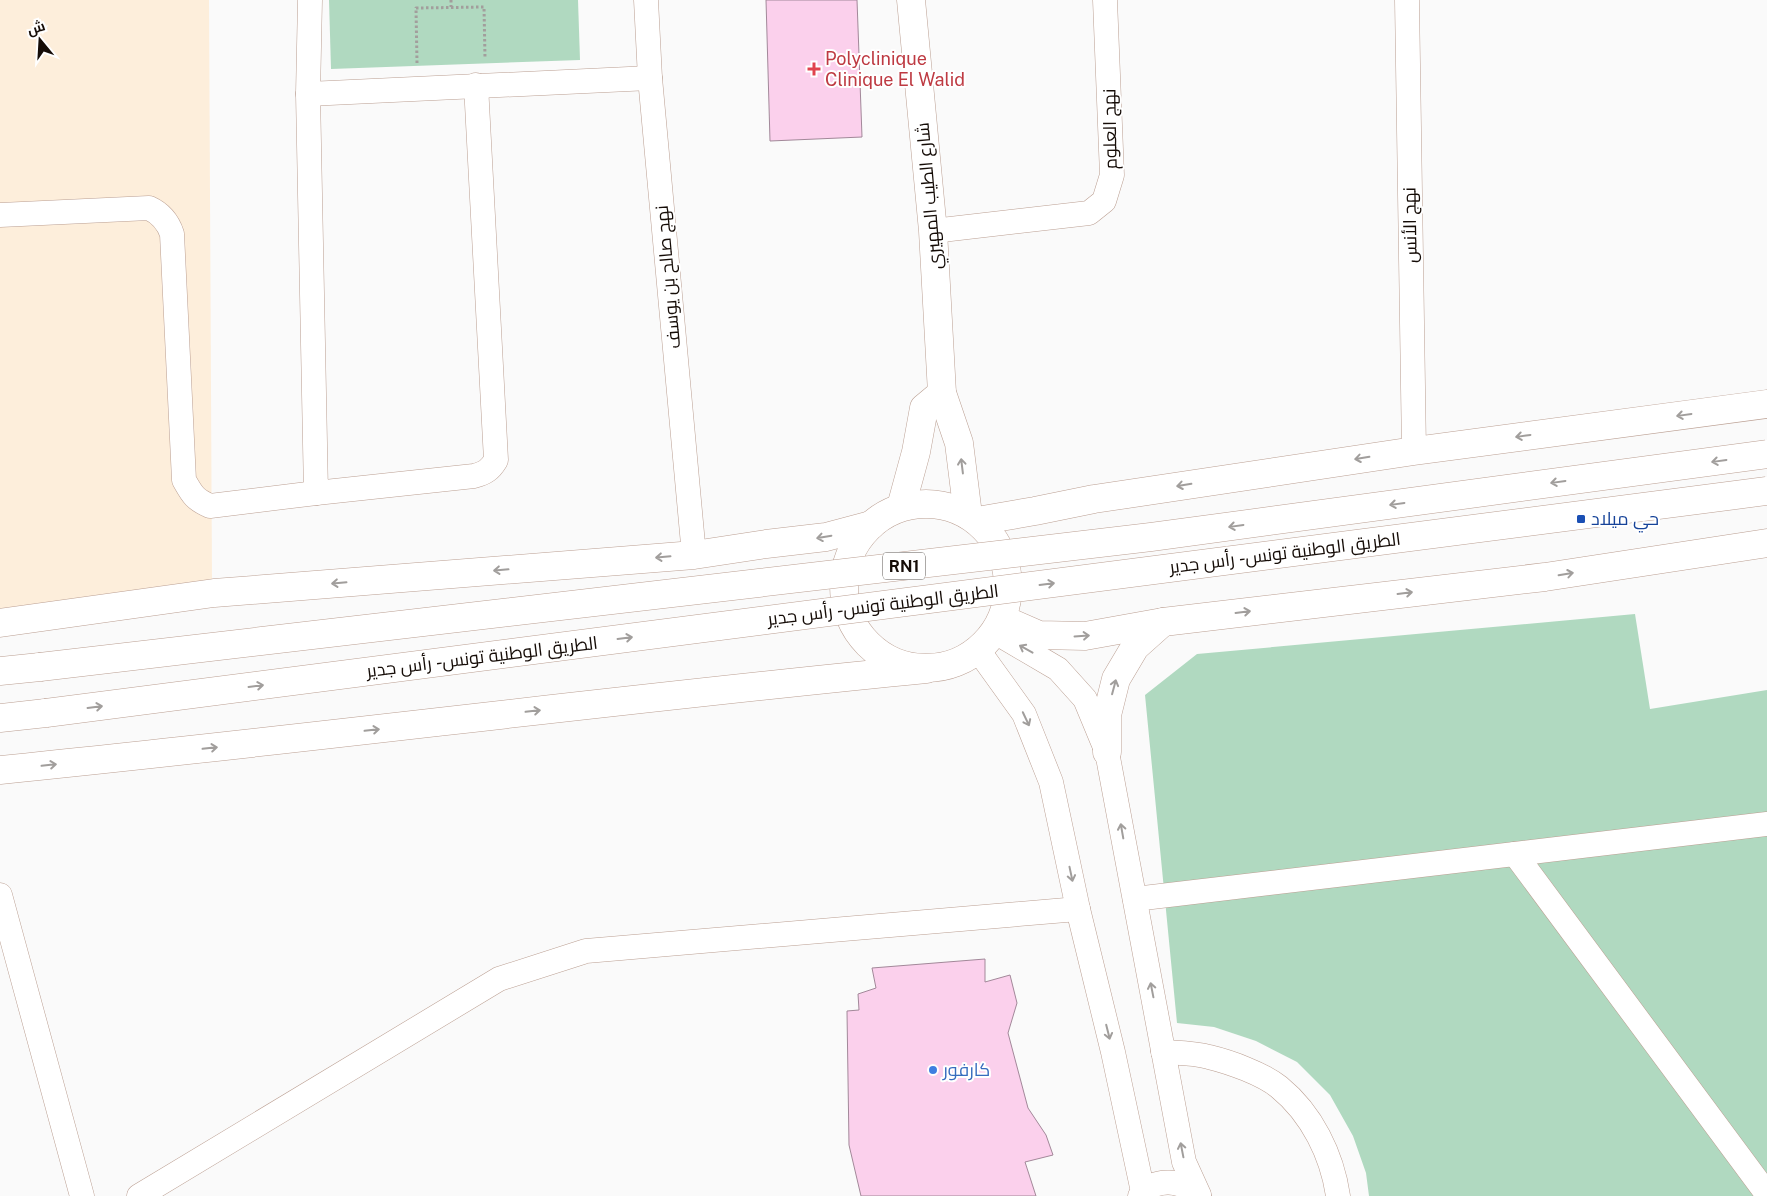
<svg xmlns="http://www.w3.org/2000/svg" width="1767" height="1196" font-family="'Public Sans',Cairo,sans-serif">
	<style>
		.industrial { fill: #fdeedb }
		.green { fill: #b0d9c0 }
		.building { fill: #fbd0ec; stroke: #a28899 }
		.lines { fill: none; stroke-linecap: round; stroke-linejoin: round }
		.street-casing { stroke: #bb9f92; stroke-width: 25 }
		.secondary-casing { stroke: #bb9f92; stroke-width: 29 }
		.primary-casing { stroke: #bb9f92; stroke-width: 29 }
		.highway-casing { stroke: #bb9f92; stroke-width: 29 }
		.path { stroke: #a29e9c; stroke-width: 3; stroke-dasharray: 2.5 2.5; stroke-linecap: butt }
		.street { stroke: #fff; stroke-width: 24 }
		.secondary { stroke: #fff; stroke-width: 28 }
		.primary { stroke: #fff; stroke-width: 28 }
		.highway { stroke: #fff; stroke-width: 28 }
		.highway-bridge-casing { stroke: #bb9f92; stroke-width: 29; stroke-linecap: butt }
		.highway-bridge { stroke: #fff; stroke-width: 28 }
		.oneway { stroke: #a19e9c }
		.health-dot { fill: #e0444e; stroke: #fff; stroke-width: 2 }
		.transit-dot { fill: #1a4fb4; stroke: #fff; stroke-width: 2 }
		.shop-dot { fill: #3f7fe0; stroke: #fff; stroke-width: 2 }
		.labels { text-anchor: middle; stroke-width: 4; stroke-linejoin: round; paint-order: stroke }
		.shield { fill: #fff; stroke: #5b5551; stroke-width: 1 }
		.shield-label { font-size: 16px; font-weight: bold; fill: #150c07 }
		.health-label { font-size: 18px; fill: #be3a42; stroke: #fff; text-anchor: start }
		.street-label { font-size: 18px; fill: #150c07; stroke: #fff }
		.transit-label { font-size: 18px; fill: #164399; stroke: #fff; text-anchor: start }
		.shop-label { font-size: 18px; fill: #366cbe; stroke: #fff; text-anchor: start }
	</style>
	<rect width="100%" height="100%" fill="#fafafa"/>
	<path class="industrial" d="M0,0h209l3,580 -212,30z"/>
	<g class="green">
		<path d="M329,0h249l2,60 -249,9z"/>
		<path d="M1635,614l15,95 117,-19v506h-398l-3,-23 -13,-37 -23,-41 -33,-33 -41,-21 -42,-14 -37,-4 -32,-328 52,-41z"/>
	</g>
	<g class="building">
		<path d="M766,0h91l5,137 -92,4z"/>
		<path d="M985,959v23l25,-7 7,28 -9,30 20,75 18,27 7,20 -28,7 11,34h-175l-12,-51 -2,-134 12,-1 -1,-16 18,-6 -4,-20z"/>
	</g>
	<g class="lines">
		<defs>
			<g id="street">
				<path d="M310,0l-2,94 8,399 158,-17c11,-3 16,-6 22,-16l-20,-375"/>
				<path d="M646,0l4,78 44,477"/>
				<path d="M1407,0l7,451"/>
				<path d="M308,94l342,-16"/>
				<path d="M0,215l149,-7c11,5 19,14 23,26l12,246c8,14 10,19 26,26l106,-13"/>
				<path d="M933,231l156,-18 15,-12 8,-26 -7,-175"/>
				<path d="M995,632l63,37 27,30 22,53 77,410 15,33"/>
				<path d="M978,650l46,64 27,68 27,127 35,143 30,140"/>
				<path d="M1515,854l252,340"/>
				<path d="M0,895l82,301"/>
				<path d="M1135,899l632,-75"/>
				<path d="M1163,1052c15,1 32,1 46,5 21,5 54,17 70,30 33,27 53,68 59,109"/>
				<path d="M139,1196l360,-217 87,-28 492,-42"/>
				<path d="M1140,1196c16,-20 42,-16 59,0"/>
			</g>
			<g id="secondary">
				<path d="M911,0l22,231 9,162 17,50 9,72"/>
				<path d="M901,507l15,-55 8,-44 18,-15"/>
			</g>
			<g id="primary">
				<circle cx="926" cy="586" r="82"/>
				<path d="M977,521l58,-10 59,-12 320,-48 353,-47"/>
				<path d="M1002,619l37,16 46,1 78,-14 382,-45 222,-34"/>
				<path d="M0,623l214,-30 480,-38 72,-11 60,-7 45,-12"/>
				<path d="M1107,752v-37l9,-36 19,-32 28,-25"/>
				<path d="M0,770c309,-31 617,-71 926,-101"/>
			</g>
			<g id="highway">
				<path d="M0,671l40,-4"/>
				<path d="M0,718l46,-5"/>
			</g>
		</defs>
		<use href="#street" class="street-casing"/>
		<use href="#secondary" class="secondary-casing"/>
		<use href="#primary" class="primary-casing"/>
		<use href="#highway" class="highway-casing"/>
		<g class="path">
			<path d="M451,0v7"/>
			<path d="M417,63l-1,-55 68,-1 1,51"/>
		</g>
		<use href="#street" class="street"/>
		<use href="#secondary" class="secondary"/>
		<use href="#primary" class="primary"/>
		<use href="#highway" class="highway"/>
		<defs>
			<g id="highway-bridge">
				<path d="M40,667l1111,-130 616,-83"/>
				<path d="M46,713l1721,-222"/>
			</g>
		</defs>
		<use href="#highway-bridge" class="highway-bridge-casing"/>
		<use href="#highway-bridge" class="highway-bridge"/>
	</g>
	<defs><path id="oneway-shaft" d="M-6 0H5M1.5-3L5.5 0L1.5 3" fill="none" stroke-width="1.6" stroke-linecap="round" stroke-linejoin="round" transform="scale(1.25)"/></defs>
	<g class="oneway">
		<use href="#oneway-shaft" transform="translate(1684 415) rotate(172)"/>
		<use href="#oneway-shaft" transform="translate(1523 436) rotate(172)"/>
		<use href="#oneway-shaft" transform="translate(1362 458) rotate(171)"/>
		<use href="#oneway-shaft" transform="translate(1719 461) rotate(172)"/>
		<use href="#oneway-shaft" transform="translate(962 466) rotate(-97)"/>
		<use href="#oneway-shaft" transform="translate(1558 482) rotate(172)"/>
		<use href="#oneway-shaft" transform="translate(1184 485) rotate(171)"/>
		<use href="#oneway-shaft" transform="translate(1397 504) rotate(172)"/>
		<use href="#oneway-shaft" transform="translate(1236 526) rotate(172)"/>
		<use href="#oneway-shaft" transform="translate(824 537) rotate(170)"/>
		<use href="#oneway-shaft" transform="translate(663 557) rotate(175)"/>
		<use href="#oneway-shaft" transform="translate(501 570) rotate(175)"/>
		<use href="#oneway-shaft" transform="translate(1566 574) rotate(-9)"/>
		<use href="#oneway-shaft" transform="translate(339 583) rotate(175)"/>
		<use href="#oneway-shaft" transform="translate(1047 584) rotate(-7)"/>
		<use href="#oneway-shaft" transform="translate(1405 593) rotate(-7)"/>
		<use href="#oneway-shaft" transform="translate(1243 612) rotate(-7)"/>
		<use href="#oneway-shaft" transform="translate(1082 636) rotate(-4)"/>
		<use href="#oneway-shaft" transform="translate(625 638) rotate(-7)"/>
		<use href="#oneway-shaft" transform="translate(1026 649) rotate(-151)"/>
		<use href="#oneway-shaft" transform="translate(256 686) rotate(-7)"/>
		<use href="#oneway-shaft" transform="translate(1114 687) rotate(-75)"/>
		<use href="#oneway-shaft" transform="translate(95 707) rotate(-7)"/>
		<use href="#oneway-shaft" transform="translate(533 711) rotate(-6)"/>
		<use href="#oneway-shaft" transform="translate(1026 719) rotate(65)"/>
		<use href="#oneway-shaft" transform="translate(372 730) rotate(-6)"/>
		<use href="#oneway-shaft" transform="translate(210 748) rotate(-6)"/>
		<use href="#oneway-shaft" transform="translate(49 765) rotate(-6)"/>
		<use href="#oneway-shaft" transform="translate(1122 831) rotate(-100)"/>
		<use href="#oneway-shaft" transform="translate(1071 874) rotate(78)"/>
		<use href="#oneway-shaft" transform="translate(1152 990) rotate(-101)"/>
		<use href="#oneway-shaft" transform="translate(1108 1032) rotate(76)"/>
		<use href="#oneway-shaft" transform="translate(1182 1150) rotate(-101)"/>
	</g>
	<path class="health-dot" d="M811.5 61.5h5v5h5v5h-5v5h-5v-5h-5v-5h5z"/>
	<rect class="transit-dot" x="1576" y="514" width="10" height="10" rx="2.5"/>
	<circle class="shop-dot" cx="933" cy="1070" r="5"/>
	<g class="labels">
		<rect class="shield" x="883" y="552.5" width="42" height="27" rx="4"/>
		<g class="shield-label">
			<text x="904" y="572">RN1</text>
		</g>
		<g class="health-label">
			<text x="825" y="65">Polyclinique<tspan x="825" dy="21">Clinique El Walid</tspan></text>
		</g>
		<g class="street-label">
			<text transform="translate(1110 129) rotate(-91)" y="6">نهج العلوم</text>
			<text transform="translate(929 196) rotate(-95)" y="6">شارع الطيب المهيري</text>
			<text transform="translate(1410 225) rotate(-91)" y="6">نهج الأنس</text>
			<text transform="translate(668 277) rotate(-95)" y="6">نهج صالح بن يوسف</text>
			<text transform="translate(1285 553) rotate(-7)" y="6">الطريق الوطنية تونس - رأس جدير</text>
			<text transform="translate(883 605) rotate(-7)" y="6">الطريق الوطنية تونس - رأس جدير</text>
			<text transform="translate(482 657) rotate(-7)" y="6">الطريق الوطنية تونس - رأس جدير</text>
		</g>
		<g class="transit-label">
			<text x="1591" y="525">حي ميلاد</text>
		</g>
		<g class="shop-label">
			<text x="943" y="1076">كارفور</text>
		</g>
	</g>
	<g transform="translate(40 40) rotate(342)" stroke="#ffffff" stroke-width="4" paint-order="stroke">
	<path d="M0-4L9 19L0 12L-9 19Z" fill="#150c07"/>
	<text y="-8" font-size="14" font-weight="bold" text-anchor="middle" fill="#150c07">ش</text>
	</g>
</svg>
